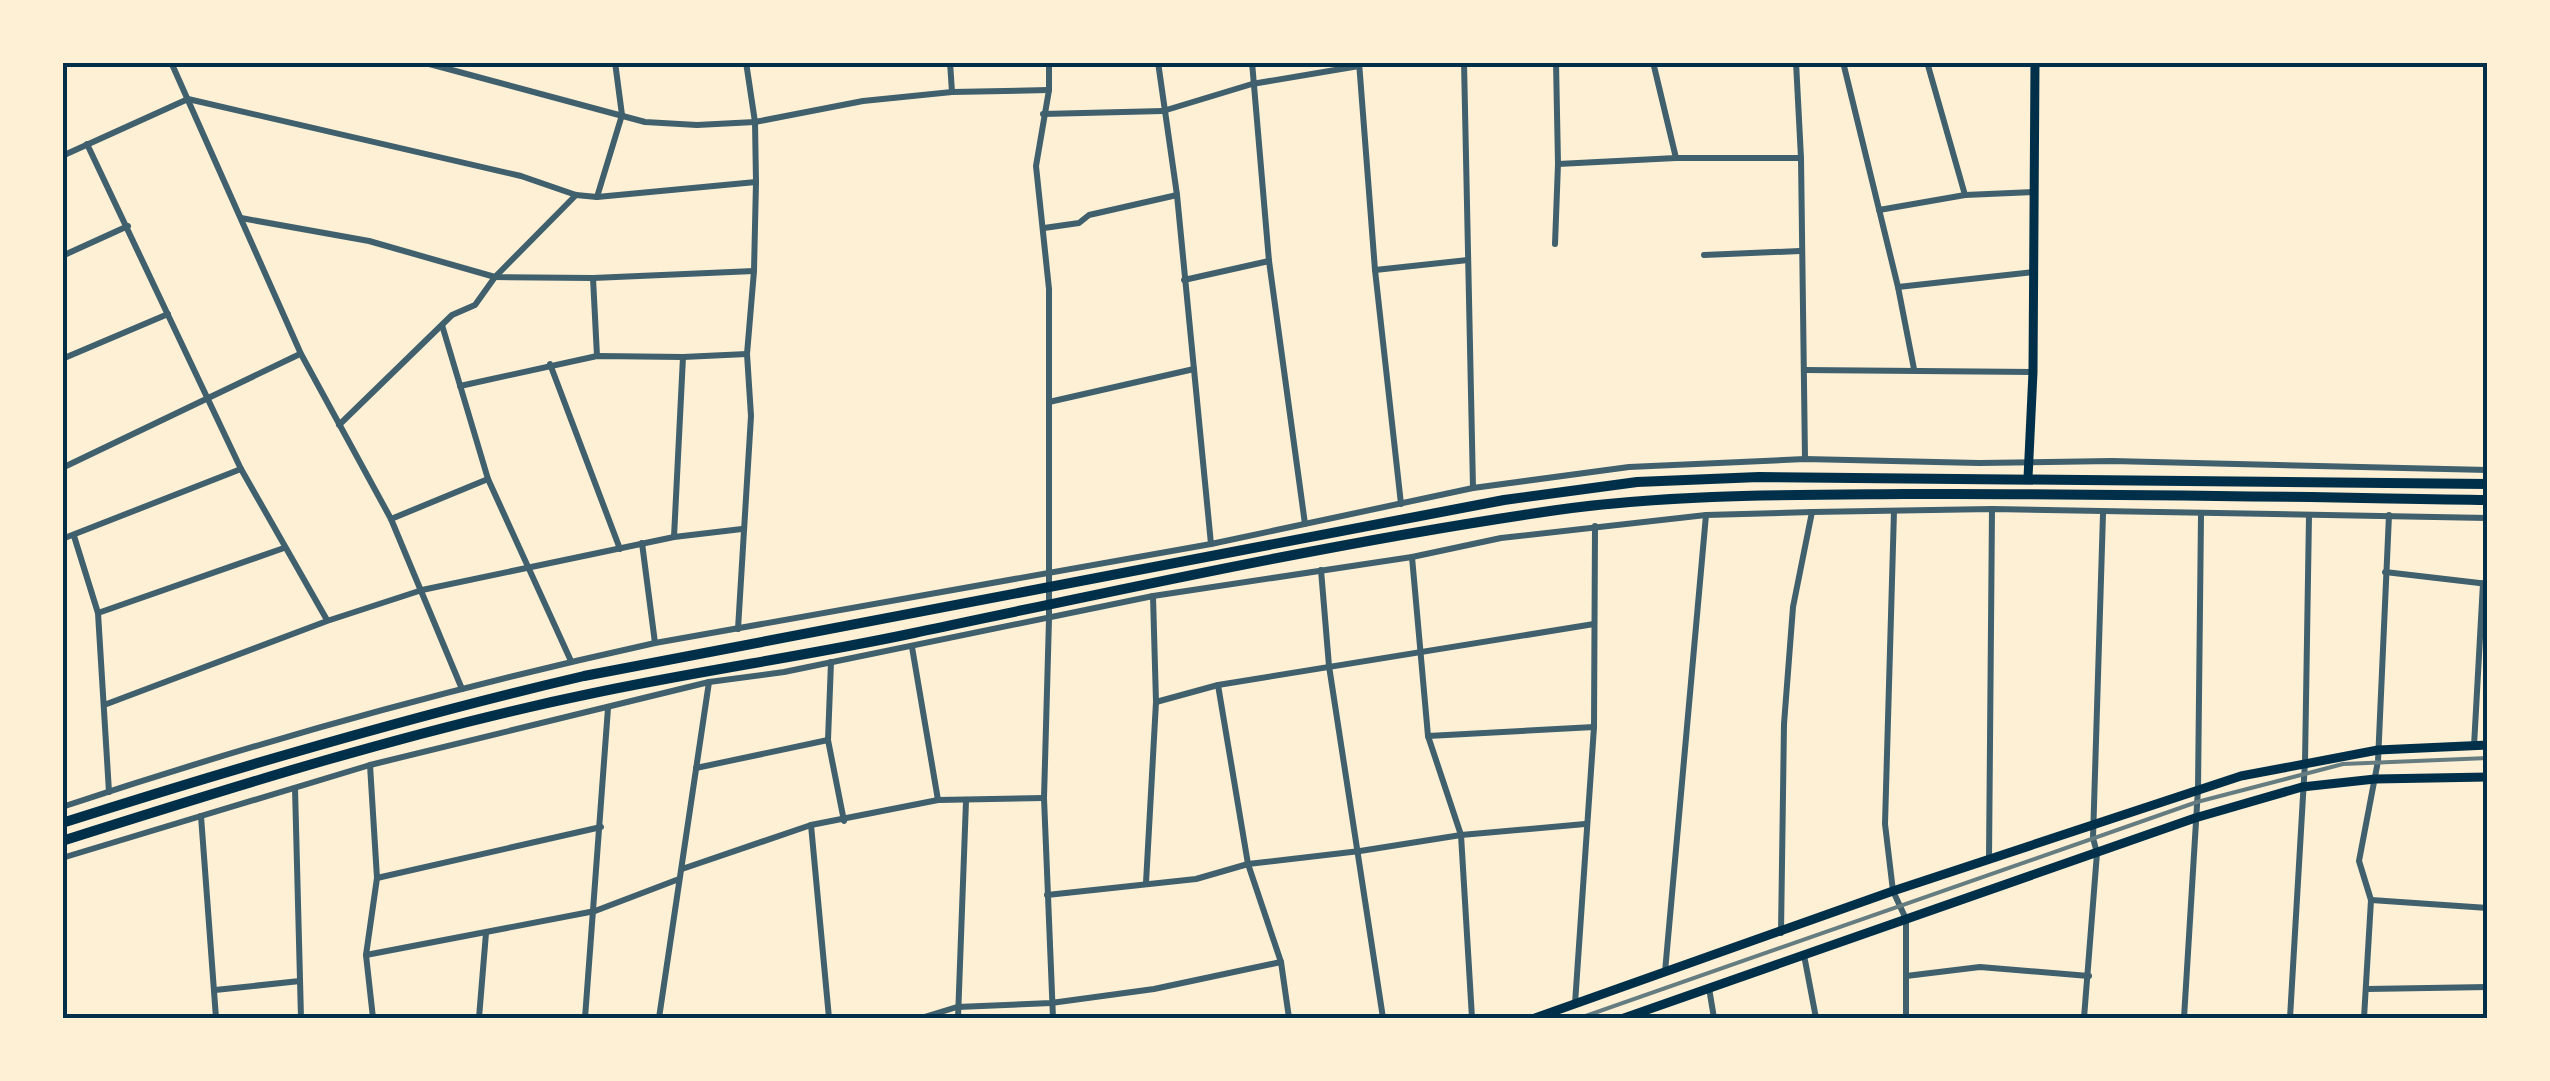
<svg xmlns="http://www.w3.org/2000/svg" width="2550" height="1081" font-family="'Titillium Web',sans-serif">
	<style>
		.lines { fill: none; stroke-linecap: round; stroke-linejoin: round }
		.minor { stroke: #3f606c; stroke-width: 6 }
		.secondary { stroke: #003049; stroke-width: 9 }
		.trunk { stroke: #003049; stroke-width: 10 }
		.rail { stroke: #657d81; stroke-width: 4 }
		.neatline { fill: none; stroke: #003049; stroke-width: 4 }
	</style>
	<rect width="100%" height="100%" fill="#fdf0d5"/>
	<g class="lines">
		<g class="minor">
			<path d="M171,62l130,292 90,165 71,170"/>
			<path d="M422,62l223,60 52,3 58,-3 108,-21 89,-9 97,-2"/>
			<path d="M950,62l2,30"/>
			<path d="M1049,62v28l-13,76 13,123v330l-5,179 9,220"/>
			<path d="M1158,62l19,133 34,349"/>
			<path d="M1252,62l17,199 36,263"/>
			<path d="M1359,62l16,208 26,234"/>
			<path d="M1464,62l9,426"/>
			<path d="M1653,62l23,96"/>
			<path d="M1796,62l5,96 4,301"/>
			<path d="M1843,62l55,225 16,82"/>
			<path d="M1927,62l38,133"/>
			<path d="M62,66l9,-4"/>
			<path d="M1043,114l120,-3 89,-27 107,-18"/>
			<path d="M87,144l154,325 86,151"/>
			<path d="M62,156l126,-57 333,77 55,19 21,2 159,-15"/>
			<path d="M1558,164l118,-6h125"/>
			<path d="M597,197l25,-82 -7,-53"/>
			<path d="M1879,210l86,-15 69,-3"/>
			<path d="M241,218l128,23 126,36 98,1 161,-7"/>
			<path d="M1044,228l35,-5 10,-8 88,-20"/>
			<path d="M1555,244l3,-80 -2,-102"/>
			<path d="M1704,255l96,-4"/>
			<path d="M62,256l66,-30"/>
			<path d="M1375,270l93,-10"/>
			<path d="M593,278l4,78"/>
			<path d="M1184,280l85,-19"/>
			<path d="M1898,287l136,-15"/>
			<path d="M442,325l46,154 83,182"/>
			<path d="M62,359l106,-45"/>
			<path d="M550,364l70,185"/>
			<path d="M1804,370l229,2"/>
			<path d="M460,386l137,-30 86,1 64,-3"/>
			<path d="M1049,402l145,-33"/>
			<path d="M339,425l113,-110 23,-10 20,-28 81,-82"/>
			<path d="M62,468l238,-114"/>
			<path d="M1894,511l-9,313 8,67 13,28v99"/>
			<path d="M391,519l97,-40"/>
			<path d="M74,536l24,77 11,179"/>
			<path d="M674,537l9,-180"/>
			<path d="M62,539l179,-70"/>
			<path d="M642,543l13,100"/>
			<path d="M1412,557l16,179 33,99 11,183"/>
			<path d="M1321,570l8,96 54,352"/>
			<path d="M2385,572l103,12"/>
			<path d="M98,613l186,-65"/>
			<path d="M738,629l13,-213 -4,-62 7,-83 2,-89 -1,-60 -9,-60"/>
			<path d="M912,647l26,153"/>
			<path d="M831,662l-3,78 16,81"/>
			<path d="M1218,685l30,179 33,98 8,56"/>
			<path d="M1156,702l62,-17 376,-61"/>
			<path d="M104,705l223,-84 95,-31 252,-53 68,-8"/>
			<path d="M1428,736l166,-9"/>
			<path d="M2474,746l9,-163"/>
			<path d="M370,765l7,113 -11,77 7,63"/>
			<path d="M696,768l132,-28"/>
			<path d="M295,788l6,230"/>
			<path d="M62,807c195,-65 393,-120 593,-164l556,-99 262,-56 156,-21 176,-8 174,4 133,-2 376,9"/>
			<path d="M201,816l15,202"/>
			<path d="M811,825l18,193"/>
			<path d="M62,858l308,-93 339,-83 75,-10 369,-76 259,-39 89,-19 205,-23 106,-3 180,-3 496,9"/>
			<path d="M1989,860l3,-351"/>
			<path d="M682,869l129,-44 127,-25 106,-2"/>
			<path d="M377,878l224,-51"/>
			<path d="M1146,883l10,-181 -3,-106"/>
			<path d="M1047,895l149,-16 52,-15 112,-13 101,-16 124,-11"/>
			<path d="M2371,900l117,8"/>
			<path d="M1781,933l3,-209 9,-117 19,-95"/>
			<path d="M366,955l229,-44 84,-32"/>
			<path d="M1804,955l12,63"/>
			<path d="M1665,972l41,-457"/>
			<path d="M1906,976l74,-9 109,9"/>
			<path d="M1709,988l5,30"/>
			<path d="M2367,989l121,-2"/>
			<path d="M215,990l85,-9"/>
			<path d="M1575,1004l19,-277 1,-201"/>
			<path d="M479,1018l7,-85"/>
			<path d="M585,1018l23,-310"/>
			<path d="M659,1018l50,-336"/>
			<path d="M921,1018l36,-11 94,-4 103,-14 127,-27"/>
			<path d="M958,1018l8,-217"/>
			<path d="M2084,1018l13,-165 -4,-15 10,-324"/>
			<path d="M2184,1018l14,-229 3,-274"/>
			<path d="M2290,1018l15,-256 4,-246"/>
			<path d="M2364,1018l7,-118 -12,-39 19,-100 11,-246"/>
		</g>
		<g class="secondary">
			<path d="M2028,478l5,-106 2,-310"/>
			<path d="M1535,1018l358,-127 348,-115 137,-26 110,-5"/>
			<path d="M1624,1018l571,-200 107,-31 73,-8 113,-2"/>
		</g>
		<g class="trunk">
			<path d="M62,823c173,-55 345,-106 522,-147l920,-176 133,-18 122,-5 729,7"/>
			<path d="M62,841c174,-55 348,-110 527,-147 108,-23 217,-38 325,-61 214,-45 428,-92 643,-123 115,-16 232,-15 348,-16 194,-1 388,3 583,6"/>
		</g>
		<path class="rail" d="M1580,1018l617,-216 146,-38 145,-6"/>
	</g>
	<rect width="2550" height="1081" fill="none" stroke="#fdf0d5" stroke-width="130"/>
	<rect x="65" y="65" width="2420" height="951" class="neatline"/>
</svg>
